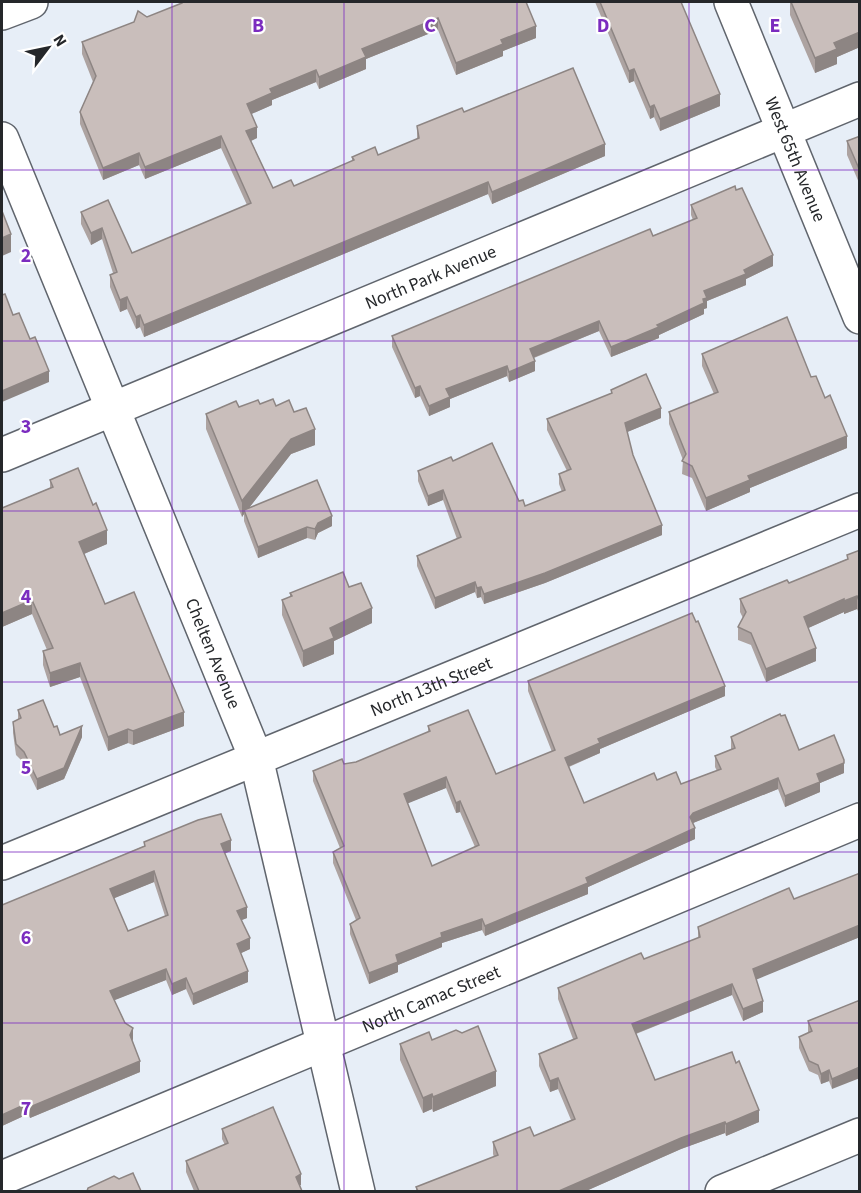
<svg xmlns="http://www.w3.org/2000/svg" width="861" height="1193" font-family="'Source Sans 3',sans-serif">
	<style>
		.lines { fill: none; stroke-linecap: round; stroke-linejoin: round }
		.street-casing { stroke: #60656d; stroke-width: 36 }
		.primary-casing { stroke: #60656d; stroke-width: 36 }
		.street { stroke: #fff; stroke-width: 33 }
		.primary { stroke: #fff; stroke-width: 33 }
		.wall { fill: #ada3a1; fill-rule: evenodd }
		.shaded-wall { fill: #8d8583 }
		.building { fill: #c9bebb; stroke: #8d8583; stroke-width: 1.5; fill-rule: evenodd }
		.grid { fill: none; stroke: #7b2cbf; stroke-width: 1.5; stroke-opacity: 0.55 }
		.labels { text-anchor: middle; stroke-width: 4.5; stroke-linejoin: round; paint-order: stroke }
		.street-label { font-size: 18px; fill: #25272a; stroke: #fff }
		.grid-label { font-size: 20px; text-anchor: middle; font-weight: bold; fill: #7b2cbf; stroke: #fff; stroke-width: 4.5; stroke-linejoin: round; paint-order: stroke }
	</style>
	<rect width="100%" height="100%" fill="#e7eef7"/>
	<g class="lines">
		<defs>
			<g id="street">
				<path id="s1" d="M731,2l129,315"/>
				<path id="s2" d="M2,139l254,619 102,434"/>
				<path id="s3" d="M2,455l858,-356"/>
				<path id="s4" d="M2,863l858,-353"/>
				<path id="s5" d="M2,1178l858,-358"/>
				<path d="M722,1192l138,-57"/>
			</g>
			<path id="primary" d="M2,13l29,-11"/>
		</defs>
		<use href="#street" class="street-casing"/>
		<use href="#primary" class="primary-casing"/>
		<use href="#street" class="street"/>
		<use href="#primary" class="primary"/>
	</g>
	<g class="wall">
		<path d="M205,2h321l10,36 -33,13v5l-47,19 -18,-45 -72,29v10l-47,20 -3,-7 -44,18v5l-21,9 6,24 -6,3 22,47 21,-2 58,-25v-4l26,-2 39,-16v-13l47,-14 141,44 -113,48 -4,-10 -344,143 -4,-10 -4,2 -9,-20 -7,3 -10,-25v-12l3,-2 -11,-34 -11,6 -10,-21v-12l51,41 115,-48 -26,-57 -76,31 -6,-14 -36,15 -23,-56v-12l13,-30 -11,-28v-12l65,-25z"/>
		<path d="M595,2h86l39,104 -60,25 -6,-14 -4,2 -16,-38 -5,2z"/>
		<path d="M790,2h70v45l-23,10v7l-22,9 -25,-58z"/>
		<path d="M860,136v49l-13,-30v-14z"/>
		<path d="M691,205l82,61 -27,13v6l-39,16v7l-3,1v5l-45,21v3l-48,19 -12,-26 -65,27 1,13 -26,11 -2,-6 -57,23v8l-21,9 -9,-20 -5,2 -23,-51v-11l301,-116 -2,-5z"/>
		<path d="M702,354l109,23 36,71 -97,40v4l-44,19 -14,-33 -10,-4 1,-14 -14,-36v-12l45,-18 -12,-28z"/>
		<path d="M611,390l50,28 -34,14 6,23 29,80 -117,48 -61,21 -3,-7 -4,1 -2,-6 -40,17 -18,-43v-10l40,-17 -14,-39 -15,6 -10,-25v-10l35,-10 72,45 37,-14 -3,-8v-10l8,-3 -20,-41v-11l64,-25z"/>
		<path d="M260,404l16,2 18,6 21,33 -24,9 -42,54 83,18 -14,7 -3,7 -8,-2 -49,20 -14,-37v-7l-2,3 -36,-88v-15z"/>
		<path d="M50,480l57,64 -23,10 21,50 79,122 -51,19 -5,-2 -20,8 -28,-74 -30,10 -7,-22v-14l4,-1 -15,-36 -30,13v-119l48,-20z"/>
		<path d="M860,550v65l-3,-6 -13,5v-2l-36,16 8,33 -50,21 -15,-37 -13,-5v-13l5,-9 -3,-6v-13l49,-16 58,-24v-4z"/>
		<path d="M349,587l23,36 -38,18v13l-31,13 -21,-52v-15l8,-3v-4z"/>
		<path d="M528,681l197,15 -125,53v4l-31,14 15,36 73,-23 24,4 36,-13 -2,-4v-11l16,-7v-12l68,13 45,20v3l-24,10v9l-35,15 -7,-18 -85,34 2,16 -107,48v7l-103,42 -3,-6 -40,13v4l-44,18v7l-29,12 -19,-50v-10l6,-4 -23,-57v-11l7,-4 -27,-67v-10l43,-9 72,-30v-6l68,48 56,-22 -24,-61zM446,788l10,25 4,-1 15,35 -43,19 -25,-63z"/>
		<path d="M18,710l36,17 6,8 22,2 -18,42 -27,11 -13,-27 -8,-8 -3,-22v-11l5,-2z"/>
		<path d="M144,842l87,9 -6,2 22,65 -6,2 9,29 -9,4 7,29 -55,23 -7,-16 -14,6 -6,-15 -52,20 19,39 -1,2 8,31 -110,46 -2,-4 -26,12v-221l142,-59zM154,882l11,34 -37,15 -14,-33z"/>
		<path d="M860,873v64l-104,42 7,33 -20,9 -11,-26 -96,39 19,46 104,42 -33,14 -1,-3 -44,16 -95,42h-170v-4l78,-30 -1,-3v-12l41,-6 37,-16 -13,-31 -8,3 -11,-26v-12l34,-15 -15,-40v-11l86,-29 54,-21v-11l96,-28z"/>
		<path d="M860,1000l-28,89 -3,-8 -8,3 -3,-9 -9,-4 -10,-23v-11l9,-4v-12z"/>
		<path d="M432,1040l64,46 -63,26 -1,-3 -9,4 -23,-53v-16z"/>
		<path d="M222,1129l79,56h-2l3,6h-108l-8,-19v-11l39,-16 -3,-6z"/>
	</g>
	<g class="shaded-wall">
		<path d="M438,18v12l-72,29v10l-47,20v-12l43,-28z"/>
		<path d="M536,26v12l-33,13v5l-47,19v-12l45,-23z"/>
		<path d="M860,32v15l-23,10v7l-22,9v-15l19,-15z"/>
		<path d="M634,69v12l-5,2v-12z"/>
		<path d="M316,70v12l-44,18v5l-25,11v-12l23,-15z"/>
		<path d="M720,94v12l-60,25v-12z"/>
		<path d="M654,105v12l-4,2v-12z"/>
		<path d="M257,127v11l-11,5v-12z"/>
		<path d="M221,136v12l-76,31v-12z"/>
		<path d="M605,144v12l-113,48v-12z"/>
		<path d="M139,153v12l-36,15v-12z"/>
		<path d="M488,182v12l-344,143v-12z"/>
		<path d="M102,228v11l-11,6v-12z"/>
		<path d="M11,234v18l-9,4v-18z"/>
		<path d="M773,255v11l-27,13v6l-39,16v7l-3,1v5l-45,21v3l-48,19v-10l93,-56z"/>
		<path d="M127,297v12l-7,3v-12z"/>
		<path d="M140,315v12l-4,2v-12z"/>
		<path d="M599,321v10l-69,28v-10z"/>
		<path d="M535,361v10l-26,11v-10z"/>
		<path d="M507,366v10l-57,23v8l-21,9v-10l17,-17z"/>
		<path d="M49,371v11l-47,20v-11z"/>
		<path d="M420,386v10l-5,2v-10z"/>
		<path d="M661,408v10l-36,15v-10z"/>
		<path d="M315,429v16l-24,9 -46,59 -1,-3v4l-2,3v-16l49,-62z"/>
		<path d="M847,436v12l-97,40v4l-44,19v-13l42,-22z"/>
		<path d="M443,490v10l-15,6v-10z"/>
		<path d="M332,516v10l-14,7 -3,7v-11l3,-6z"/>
		<path d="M662,525v10l-117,48 -61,21v-10z"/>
		<path d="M307,527v11l-49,20v-11z"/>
		<path d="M107,530v14l-28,12v-14z"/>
		<path d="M475,582v10l-40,17v-11z"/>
		<path d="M481,587v10l-4,1v-10z"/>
		<path d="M857,596v13l-13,5v-13z"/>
		<path d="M844,599v13l-40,18v-13z"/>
		<path d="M32,600v14l-30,13v-14z"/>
		<path d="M372,608v15l-38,18v13l-31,13v-16l27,-23z"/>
		<path d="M816,648v13l-50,21v-13z"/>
		<path d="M80,663v14l-30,10v-14z"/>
		<path d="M725,686v10l-125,53v4l-35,15v-10l33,-19z"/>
		<path d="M184,712v14l-51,19v-14z"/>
		<path d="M82,726v11l-18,42 -27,11v-11z"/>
		<path d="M128,729v14l-20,8v-14z"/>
		<path d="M844,760v13l-24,10v9l-35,15v-11l32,-22z"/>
		<path d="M446,777v11l-42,17v-11z"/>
		<path d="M778,778v11l-85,34 -3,4v-10l3,-4z"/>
		<path d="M460,801v11l-4,1v-10z"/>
		<path d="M695,828v11l-107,48v7l-103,42v-10l101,-48z"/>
		<path d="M231,840v11l-10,4v-11z"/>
		<path d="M154,871v11l-44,18v-11z"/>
		<path d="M247,907v11l-10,4v-11z"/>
		<path d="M482,919v11l-40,13v4l-44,18v7l-29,12v-11l27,-18 45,-22z"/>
		<path d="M860,925v12l-107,44v-12z"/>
		<path d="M250,938v11l-13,6v-11z"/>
		<path d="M166,969v11l-56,22v-11z"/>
		<path d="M248,971v11l-55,23v-11z"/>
		<path d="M186,978v11l-14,6v-11z"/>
		<path d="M732,984v11l-100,40v-11z"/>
		<path d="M763,1001v11l-20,9v-12z"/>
		<path d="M133,1028v11l-3,7v-11z"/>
		<path d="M140,1061v11l-110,46v-11z"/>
		<path d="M860,1067v11l-28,11v-10z"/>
		<path d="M829,1070v11l-8,3v-10z"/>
		<path d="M496,1071v15l-63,26v-15z"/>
		<path d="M558,1078v11l-8,3v-11z"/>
		<path d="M432,1094v15l-9,4v-15z"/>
		<path d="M28,1103v11l-26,12v-11z"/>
		<path d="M759,1110v12l-33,14v-12z"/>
		<path d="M725,1122v11l-44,16 -95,42h-27l122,-53z"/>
		<path d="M301,1174v11l-5,2v-10z"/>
	</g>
	<g class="building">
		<path d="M183,2h343l10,24 -35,14 2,4 -47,19 -18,-45 -76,31 4,8 -47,20 -3,-7 -46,19 2,4 -25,11 10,23 -11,4 27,57 18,-8 3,6 60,-26 -2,-3 23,-10 3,8 41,-17 -2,-12 45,-18 2,4 109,-44 32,76 -113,48 -4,-10 -344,143 -4,-10 -4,2 -9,-20 -7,3 -10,-25 7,-3 -15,-44 -11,5 -10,-21 27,-12 24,53 119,-50 -30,-67 -76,31 -6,-14 -36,15 -23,-56 16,-36 -14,-34 52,-20 4,-11 9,6 35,-14z"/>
		<path d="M600,2h81l39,92 -60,25 -6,-14 -4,2 -16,-38 -5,2z"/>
		<path d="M791,2h69v30l-26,11 3,6 -22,9z"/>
		<path d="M860,136v35l-13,-30z"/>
		<path d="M735,186l1,4 6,-2 31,67 -29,15 2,4 -42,17 3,7 -4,1 1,4 -47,22 2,2 -48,20 -12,-26 -69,28 5,12 -26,11 -2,-6 -61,23 4,8 -21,9 -9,-20 -5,2 -23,-52 258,-107 3,7 44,-18 -6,-13z"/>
		<path d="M2,211l9,23 -9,4z"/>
		<path d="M5,294l8,21 6,-2 11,26 5,-2 14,34 -47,20v-96z"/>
		<path d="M787,317l24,60 5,-1 9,22 5,-3 17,41 -99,40 2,4 -44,18 -14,-32 -10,-5 4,-7 -17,-42 49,-20 -16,-38z"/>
		<path d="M646,374l15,34 -36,15 8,32 29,70 -117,48 -61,21 -3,-7 -4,1 -2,-6 -40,16 -18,-42 44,-19 -18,-47 -15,6 -10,-25 33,-14 2,4 39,-18 27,58 4,-1 2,6 40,-16 -6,-16 12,-5 -24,-50 65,-26 -1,-3z"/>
		<path d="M273,399l3,7 13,-6 5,12 12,-4 9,21 -24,10 -49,62 -36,-87 30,-13 3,6 19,-7 2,4z"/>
		<path d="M78,468l15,37 3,-2 11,27 -28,12 26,62 29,-12 50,120 -51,19 -5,-2 -20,8 -28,-74 -30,10 -7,-22 10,-3 -21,-48 -30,13v-105l51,-21 -3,-7z"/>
		<path d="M317,480l15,36 -14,7 -3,6 -8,-2 -49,20 -14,-37z"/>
		<path d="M860,550v53l-3,-7 -13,5v-2l-40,18 12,31 -50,21 -15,-36 -13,-6 8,-15 -6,-13 47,-19 2,3 59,-24 -1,-4z"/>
		<path d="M343,572l6,15 12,-4 11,25 -42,20 4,10 -31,13 -21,-51 10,-4 -2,-3z"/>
		<path d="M692,613l4,9 2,-1 27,65 -127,53 2,4 -35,15 19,45 70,-30 3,7 19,-8 5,12 40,-15 -6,-13 20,-8 -4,-11 49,-23 1,2 4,-1 14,35 35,-15 10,25v3l-27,11 3,8 -35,14 -7,-18 -85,35 -3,4 5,11 -109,50 2,5 -103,43 -3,-7 -41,14 1,4 -46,18 2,7 -29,11 -19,-49 10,-6 -27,-66 11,-6 -31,-75 29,-12 2,5 12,-2 74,-31 -2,-5 40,-16 28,64 59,-24 -27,-69zM446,777l10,26 4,-2 19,44 -47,21 -28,-72z"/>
		<path d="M43,700l11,27 3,-1 3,9 22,-9 -18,42 -27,11 -13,-27 -8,-8 -3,-22 8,-4 -3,-8z"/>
		<path d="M221,814l10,26 -10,4 26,63 -10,4 13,27 -13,6 11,27 -55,23 -7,-16 -14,6 -6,-15 -56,22 15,32 8,5 -3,7 10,26 -110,46 -2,-4 -26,12v-210l143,-59 -1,-4 54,-22zM154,871l14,44 -40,16 -18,-42z"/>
		<path d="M860,873v52l-107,44 10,32 -20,8 -11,-25 -100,40 23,56 77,-28 4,11 3,-2 20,49 -33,14 -1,-2 -44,16 -122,53h-141l-2,-4 82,-32 -5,-13 37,-15 4,9 41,-17 -17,-41 -8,3 -11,-27 38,-16 -19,-50 83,-35 3,6 56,-22 -2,-10 91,-39 5,11z"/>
		<path d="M860,1000v67l-28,12 -3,-9 -8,4 -3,-9 -9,-4 -10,-24 13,-6 -4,-10z"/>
		<path d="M478,1026l18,45 -63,26 -1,-3 -9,4 -23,-54 29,-12 3,8 24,-10 6,3z"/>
		<path d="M273,1107l28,67 -5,3 6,14h-103l-13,-30 42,-18 -6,-14z"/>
		<path d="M133,1173l8,18h-54l1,-3 26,-12 5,3z"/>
	</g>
	<path class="grid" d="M172,2v1190M344,2v1190M517,2v1190M689,2v1190M2,170h858M2,341h858M2,511h858M2,682h858M2,852h858M2,1023h858"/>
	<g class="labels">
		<g class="street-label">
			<text dy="6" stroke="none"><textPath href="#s1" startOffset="170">West 65th Avenue</textPath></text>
			<text dy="6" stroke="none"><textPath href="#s3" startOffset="464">North Park Avenue</textPath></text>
			<text dy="6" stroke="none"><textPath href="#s2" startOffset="556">Chelten Avenue</textPath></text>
			<text dy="6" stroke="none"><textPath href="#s4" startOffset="464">North 13th Street</textPath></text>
			<text dy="6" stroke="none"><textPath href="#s5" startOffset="465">North Camac Street</textPath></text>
		</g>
	</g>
	<g class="grid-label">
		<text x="258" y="32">B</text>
		<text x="430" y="32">C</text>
		<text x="603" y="32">D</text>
		<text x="775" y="32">E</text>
		<text x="26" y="262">2</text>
		<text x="26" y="433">3</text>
		<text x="26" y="603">4</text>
		<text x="26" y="774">5</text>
		<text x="26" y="944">6</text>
		<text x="26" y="1115">7</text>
	</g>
	<rect width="861" height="1193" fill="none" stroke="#25272a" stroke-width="6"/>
	<g transform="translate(48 48) rotate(58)" stroke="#ffffff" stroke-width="4.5" paint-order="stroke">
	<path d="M0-4.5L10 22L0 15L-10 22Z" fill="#25272a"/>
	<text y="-9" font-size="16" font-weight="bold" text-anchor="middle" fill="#25272a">N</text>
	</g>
</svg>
